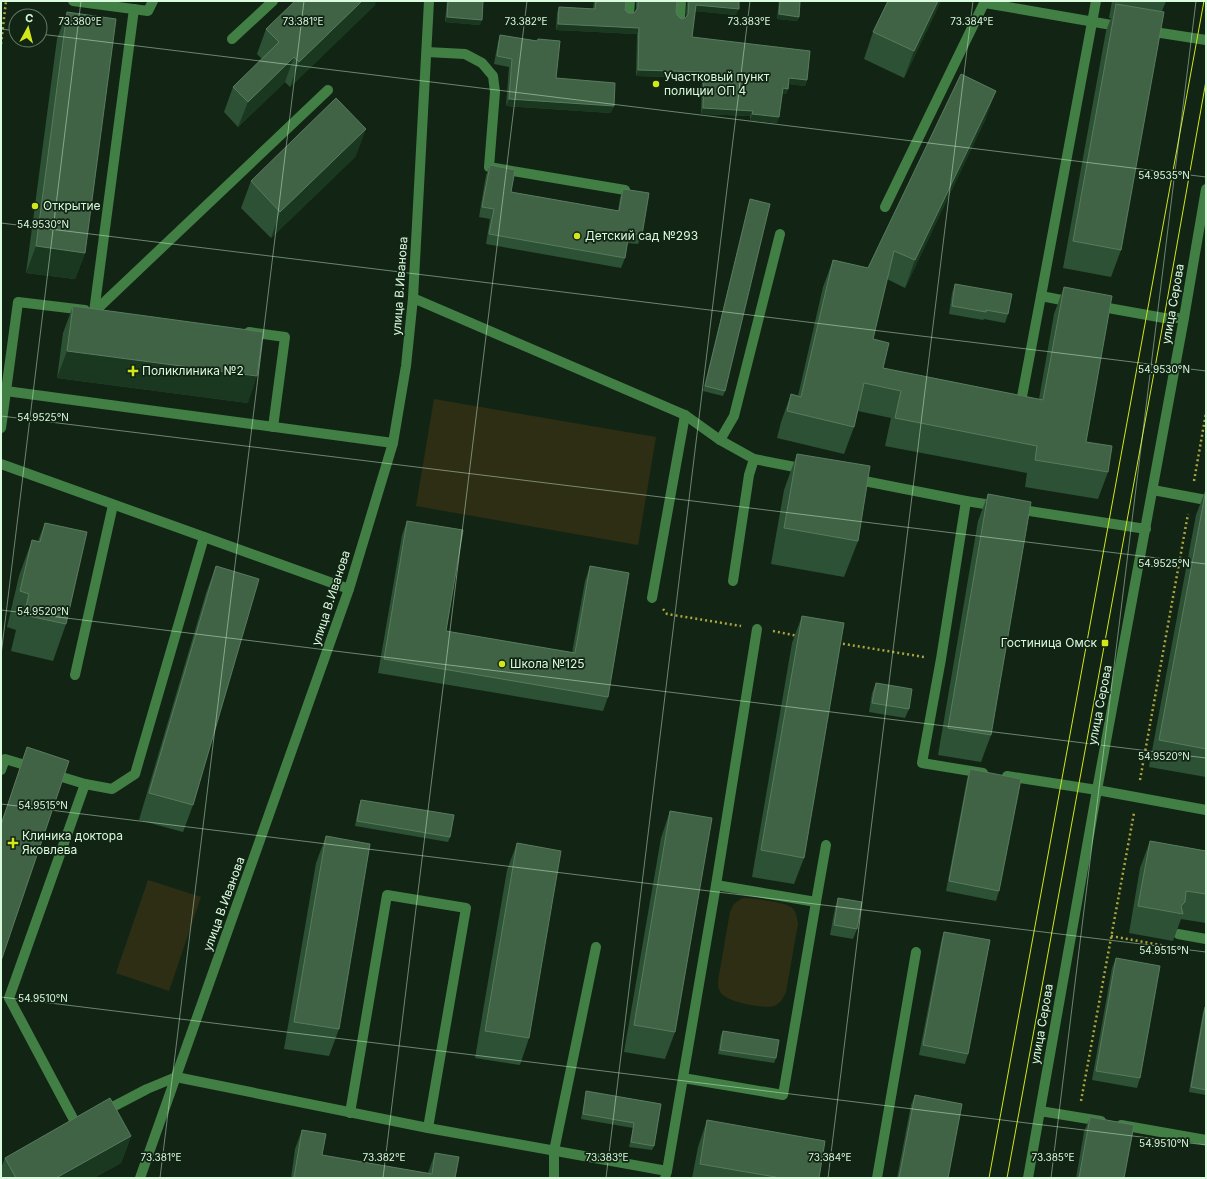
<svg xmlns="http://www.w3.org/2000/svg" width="1207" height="1179" font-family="Inter,sans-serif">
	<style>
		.green { fill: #2e2e15 }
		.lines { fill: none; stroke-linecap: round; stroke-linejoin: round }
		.path { stroke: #aca63c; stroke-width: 2.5; stroke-dasharray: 2 3; stroke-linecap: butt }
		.minor { stroke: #427f44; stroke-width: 10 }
		.tram { stroke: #d2e71a; stroke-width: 1 }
		.wall { fill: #2d5134 }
		.shaded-wall { fill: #1a3820 }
		.building { fill: #406346; stroke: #587b5e }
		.ticks { fill: none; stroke: #dafbde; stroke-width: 1; stroke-opacity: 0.45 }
		.poi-dot { fill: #d2e71a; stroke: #122515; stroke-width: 1.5 }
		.labels { text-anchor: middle; stroke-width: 3.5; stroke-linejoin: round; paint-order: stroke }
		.poi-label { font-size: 12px; fill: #dafbde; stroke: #122515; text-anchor: start }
		.street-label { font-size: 12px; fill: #dafbde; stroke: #122515 }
		.ticks-label { font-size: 10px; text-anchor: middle; fill: #dafbde; stroke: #122515; stroke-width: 3.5; stroke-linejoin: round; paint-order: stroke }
	</style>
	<rect width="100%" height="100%" fill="#122515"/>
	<g class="green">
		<path d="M434,399l222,38 -18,108 -222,-39z"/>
		<path d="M148,880l53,17 -32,94 -53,-18z"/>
		<path d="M743,898c10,0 40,4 48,9 5,4 6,10 7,17l-12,68c-3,6 -5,11 -12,14 -10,3 -47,-4 -53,-13 -3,-4 -3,-8 -3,-12l12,-69c3,-7 6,-11 13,-14z"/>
	</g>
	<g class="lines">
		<g class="path">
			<path d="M1,44l5,-43"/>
			<path d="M1194,481l12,-68"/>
			<path d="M663,609l4,5 74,12"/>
			<path d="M773,631l25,5"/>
			<path d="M838,643l86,14"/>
			<path d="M1140,780l48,-266"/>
			<path d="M1111,936l55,10"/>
			<path d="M1081,1101l53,-288"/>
		</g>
		<g class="minor">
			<path d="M73,1l75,10 5,-10"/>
			<path d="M985,3l138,24"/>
			<path d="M629,13l1,-12"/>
			<path d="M680,18l1,-17"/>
			<path d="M1148,31l58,9"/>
			<path d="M232,39l41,-38"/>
			<path d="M427,52l38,2 17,9 11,13 2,16 -6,75 136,23"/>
			<path d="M885,207l100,-206"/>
			<path d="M1041,296l55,-295"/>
			<path d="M413,298l272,117 35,25 34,19 51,10"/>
			<path d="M1097,306l67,12h20"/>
			<path d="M94,312l234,-222"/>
			<path d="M94,312l40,-303"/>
			<path d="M249,332l36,5 -12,90"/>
			<path d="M6,391l12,-89 67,8"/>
			<path d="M1018,407h2l21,-111 31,6"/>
			<path d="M1,428l5,-37 387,52"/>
			<path d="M720,440l14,-24 46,-182"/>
			<path d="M1,464l348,125"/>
			<path d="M854,479l112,22"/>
			<path d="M1153,490l53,10"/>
			<path d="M1016,509l130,20"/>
			<path d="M733,581l16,-106 5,-16"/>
			<path d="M652,598l33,-183"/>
			<path d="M75,675l38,-170"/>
			<path d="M1,770l4,-11 30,9"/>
			<path d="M983,773l-61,-10 19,-104 25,-158 31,5"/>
			<path d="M52,774l33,10 27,5 23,-15 69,-237"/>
			<path d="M1007,776l90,14 109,20"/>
			<path d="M716,885l100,17 10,-57"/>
			<path d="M1178,934l28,5"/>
			<path d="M683,1078l100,17 33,-193"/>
			<path d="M1040,1111l61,10"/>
			<path d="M103,1112l44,-23 29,-12 252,51 239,43 -2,7"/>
			<path d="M350,1113l37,-218 79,13 -38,220"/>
			<path d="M76,1124l-67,-126 76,-214"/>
			<path d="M1121,1125l85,15"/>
			<path d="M667,1171l49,-286 41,-256"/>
			<path d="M140,1178l209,-589 44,-146 13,-77 7,-68 16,-297"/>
			<path d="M554,1178v-27l42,-204"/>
			<path d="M877,1178l39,-226"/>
			<path d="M1028,1178l69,-388 87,-472 22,-129"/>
		</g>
		<g class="tram">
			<path d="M989,1178l215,-1177"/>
			<path d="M1007,1178l157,-860 42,-237"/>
		</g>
	</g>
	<g class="wall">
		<path d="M447,1h36l-3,24 -35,-3z"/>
		<path d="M594,1h32l-1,9 3,3h6l2,-3v-9h41l-1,11 1,3 4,4 5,-2 1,-16h52l-3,14 -41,-4 -3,26 115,43 -2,6 -16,-2 -1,5 -2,5h-4l-5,29 -27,-3v-4l-49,-2 1,-36 -66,-2 1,-42 -81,-4 1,-17 2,-6 34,2z"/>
		<path d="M779,1h21l-1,16 -2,4 -20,-2z"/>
		<path d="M941,1l-37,77 -40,-19 9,-27z"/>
		<path d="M1112,1h54l-4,10 -41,239 -10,27 -48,-9 43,-237 5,-13h-2z"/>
		<path d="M375,5l-85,82 -5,-5 -47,45 -14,-15 9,-25 29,-28 -5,-5 9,-25z"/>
		<path d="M67,12l18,241 -10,26 -49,-6 31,-234z"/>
		<path d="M500,35l37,6 1,-2 18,39 55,35 -105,-7 3,-39 -15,-3 4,-22z"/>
		<path d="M986,118l-81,170 -18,-9 -14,60 10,29 156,31 15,-85 10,-27 22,155 22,30 -10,27 -73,-12 2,-14 -142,-27 6,-28 -33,-7 -4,16 -10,27 -67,-16 4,-16 10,-28 7,2 25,-109 10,-27 35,8z"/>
		<path d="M356,156l-85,82 -30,-30 10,-27z"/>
		<path d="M490,165l21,27 107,19 2,-13 3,-9 19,46 -4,9 -11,-1 -2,15 -4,10 -135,-24 4,-25 -11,-2 7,-42z"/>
		<path d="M750,199l-25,192 -2,5 -20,-5 46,-187z"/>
		<path d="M955,284l53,30 -3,9 -21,-4 -1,1 -34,-6 3,-21z"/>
		<path d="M73,306l175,97 -191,-25 6,-45z"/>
		<path d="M797,454l61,87 -14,36 -73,-13 13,-74z"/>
		<path d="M1206,489v288l-57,-10 47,-252z"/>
		<path d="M988,494l3,241 -10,27 -43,-7 40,-234z"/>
		<path d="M407,521l39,110 126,22 13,-72 5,-15 18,131 -5,14 -225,-38 24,-138z"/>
		<path d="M45,523l21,101 -13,37 -42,-10 5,-21 -9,-3 12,-51 13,-36 6,1z"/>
		<path d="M216,566l-23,239 -10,27 -44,-12 67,-227z"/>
		<path d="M802,616l2,242 -10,26 -42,-7 40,-234z"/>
		<path d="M876,683l33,26 -4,9 -36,-6 3,-19z"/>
		<path d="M27,747l-26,214v-138z"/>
		<path d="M970,769l29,122 -3,10 -50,-10 21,-112z"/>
		<path d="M361,800l89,37 -2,5 -93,-16 4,-21z"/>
		<path d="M670,811l5,221 -10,27 -41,-7 37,-214z"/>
		<path d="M326,836l13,193 -10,27 -45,-7 32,-186z"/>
		<path d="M1150,841l56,10v72l-25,-4 -8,22 -44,-8 11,-65z"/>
		<path d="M517,843l12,195 -9,27 -45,-7 32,-188z"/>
		<path d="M838,898l19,31 -4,10 -23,-4 5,-27z"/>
		<path d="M944,932l24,122 -3,10 -46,-9 22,-113z"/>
		<path d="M1116,958l24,120 -3,10 -45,-8 20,-112z"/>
		<path d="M1205,1007h1v88l-17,-3 14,-80z"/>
		<path d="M723,1031l53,27 -2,5 -56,-9 3,-19z"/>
		<path d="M586,1091l75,13 -7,42 -2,4 -23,-3 4,-19 -52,-9 4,-23z"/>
		<path d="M915,1095l33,83h-51l14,-73z"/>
		<path d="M1090,1117l34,61h-48l8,-46z"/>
		<path d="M707,1120l112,58h-127l6,-31z"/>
		<path d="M302,1130l20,25 106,18 7,-20 20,25h-164l4,-29z"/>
		<path d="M131,1136l-10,27 -27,15h-93v-10l4,-10z"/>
	</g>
	<g class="shaded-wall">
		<path d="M362,1h14l-1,4 -85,82 9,-25z"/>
		<path d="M938,1h3l-37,77 10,-27z"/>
		<path d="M696,5l43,4 -3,6 -43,-4z"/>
		<path d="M779,14l20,3 -2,4 -20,-2z"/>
		<path d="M447,17l35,3 -2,5 -35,-3z"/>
		<path d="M558,24l81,4 -2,6 -81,-4z"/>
		<path d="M294,57l-9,25 -47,45 10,-25z"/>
		<path d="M638,70l66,2 -2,6 -66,-2z"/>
		<path d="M789,78l18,2 -2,6 -18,-2z"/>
		<path d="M783,88l5,1 -2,5h-5z"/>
		<path d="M996,91l-10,27 -81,170 10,-28z"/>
		<path d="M509,99l105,7 -3,7 -105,-7z"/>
		<path d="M703,108l50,3 -3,5 -49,-2z"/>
		<path d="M752,114l27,3 -2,6 -27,-3z"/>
		<path d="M366,129l-10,27 -85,82 9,-26z"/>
		<path d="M36,246l49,7 -10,26 -49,-6z"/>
		<path d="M67,351l190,25 -9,27 -191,-25z"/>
		<path d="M131,1136l-10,27 -27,15h-38z"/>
	</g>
	<g class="building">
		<path d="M295,1h67l-63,61 -5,-5 -46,45 -15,-15 46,-45 -13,-13z"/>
		<path d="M448,1h35l-1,19 -35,-3z"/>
		<path d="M596,1h30l-1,9 3,3h6l4,-5v-7h39l-1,11 1,3 4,4 4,-1 3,-3 1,-14h50v8l-43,-4 -4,32 118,14 -3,29 -18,-2 -1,11 -5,-1 -4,29 -27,-3 1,-3 -50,-3 1,-36 -66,-2 1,-42 -81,-4 1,-17 36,2z"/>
		<path d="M780,1h20l-1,16 -20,-3z"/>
		<path d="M888,1h50l-24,50 -41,-19z"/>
		<path d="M1116,4l48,8 -43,238 -48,-9z"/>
		<path d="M67,12l49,7 -31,234 -49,-7z"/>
		<path d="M500,35l37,6 1,-2 22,2 -4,37 59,5 -1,23 -105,-7 3,-40 -15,-3z"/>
		<path d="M961,74l35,17 -81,169 -21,-9 -21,88 16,4 -6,25 160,32 21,-113 48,9 -26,146 26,4 -4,26 -73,-12 2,-14 -142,-28 6,-27 -37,-8 -10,44 -67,-16 4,-17 10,3 32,-137 35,8z"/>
		<path d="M336,98l30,31 -86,83 -29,-31z"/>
		<path d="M490,165l25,5 -4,22 108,19 4,-22 26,4 -7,42 -13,-2 -4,25 -136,-24 5,-25 -12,-2z"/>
		<path d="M750,199l20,5 -45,187 -20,-5z"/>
		<path d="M955,284l57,10 -4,20 -22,-4v2l-34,-6z"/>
		<path d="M73,306l190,26 -6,44 -190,-25z"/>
		<path d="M797,454l73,12 -12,75 -74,-13z"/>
		<path d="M1206,489v260l-47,-9z"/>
		<path d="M988,494l43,8 -40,233 -43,-7z"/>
		<path d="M407,521l56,9 -17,101 129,22 15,-87 39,7 -21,124 -224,-38z"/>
		<path d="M45,523l42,9 -21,92 -42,-9 5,-21 -9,-3 12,-51 8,2z"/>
		<path d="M216,566l43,13 -66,226 -44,-12z"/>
		<path d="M802,616l42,7 -40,235 -43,-8z"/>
		<path d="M876,683l36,6 -3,20 -37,-6z"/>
		<path d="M27,747l42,14 -68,200v-136z"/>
		<path d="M970,769l51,10 -22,112 -50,-10z"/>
		<path d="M361,800l93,15 -4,22 -93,-16z"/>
		<path d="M670,811l42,7 -37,214 -41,-7z"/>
		<path d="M326,836l44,8 -31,185 -45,-7z"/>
		<path d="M1150,841l56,10v43l-20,-3 -1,11 -4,4 2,8 -45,-8z"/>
		<path d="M517,843l44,8 -32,187 -44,-7z"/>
		<path d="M838,898l24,4 -5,27 -23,-4z"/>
		<path d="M944,932l46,8 -22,114 -45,-9z"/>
		<path d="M1116,958l44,8 -20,112 -44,-7z"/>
		<path d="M1205,1007h1v83l-15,-3z"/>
		<path d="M723,1031l56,9 -3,18 -56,-8z"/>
		<path d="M586,1091l75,13 -7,42 -23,-4 3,-19 -51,-9z"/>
		<path d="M915,1095l47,9 -14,74h-49z"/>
		<path d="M110,1098l21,38 -75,42h-40l-11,-20z"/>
		<path d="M1090,1117l44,8 -10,53h-45z"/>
		<path d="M707,1120l118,21 -6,37h-38l-81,-14z"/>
		<path d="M302,1130l24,4 -4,21 110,19 3,-21 24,4 -4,21h-156l-5,-1z"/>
	</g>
	<path class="ticks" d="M1,29l15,2M40,34l1166,143M1,223l1205,148M1,416l1205,148M1,610l1205,148M1,655l80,-654M1,804l1205,148M1,997l1205,148M160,1178l144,-1177M383,1178l144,-1177M606,1178l144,-1177M828,1178l145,-1177M1051,1178l145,-1177"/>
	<g class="poi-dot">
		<circle cx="656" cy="84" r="4"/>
		<circle cx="35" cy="206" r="4"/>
		<circle cx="577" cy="236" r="4"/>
		<path d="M131 365h4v4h4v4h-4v4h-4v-4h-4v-4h4z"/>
		<rect x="1101" y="639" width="8" height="8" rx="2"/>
		<circle cx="502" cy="664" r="4"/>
		<path d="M11 837h4v4h4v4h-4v4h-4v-4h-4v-4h4z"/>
	</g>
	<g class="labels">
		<g class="poi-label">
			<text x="664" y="81">Участковый пункт<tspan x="664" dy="14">полиции ОП 4</tspan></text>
			<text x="43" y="210">Открытие</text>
			<text x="585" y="240">Детский сад №293</text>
			<text x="142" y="375">Поликлиника №2</text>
			<text x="1097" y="647" text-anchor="end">Гостиница Омск</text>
			<text x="510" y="668">Школа №125</text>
			<text x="22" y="840">Клиника доктора<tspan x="22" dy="14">Яковлева</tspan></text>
		</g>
		<g class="street-label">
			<text transform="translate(400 286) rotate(-86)" y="4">улица В.Иванова</text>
			<text transform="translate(1173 304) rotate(-80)" y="4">улица Серова</text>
			<text transform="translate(331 598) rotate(-72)" y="4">улица В.Иванова</text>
			<text transform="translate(1100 705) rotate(-79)" y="4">улица Серова</text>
			<text transform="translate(224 904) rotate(-70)" y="4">улица В.Иванова</text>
			<text transform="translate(1042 1024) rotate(-80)" y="4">улица Серова</text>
		</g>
	</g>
	<g class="ticks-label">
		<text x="303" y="25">73.381°E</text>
		<text x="526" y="25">73.382°E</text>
		<text x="749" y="25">73.383°E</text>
		<text x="972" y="25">73.384°E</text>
		<text x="80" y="25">73.380°E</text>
		<text x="1164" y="179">54.9535°N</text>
		<text x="43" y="228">54.9530°N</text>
		<text x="1164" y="373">54.9530°N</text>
		<text x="43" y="421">54.9525°N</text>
		<text x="1164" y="567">54.9525°N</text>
		<text x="43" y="615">54.9520°N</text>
		<text x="1164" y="760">54.9520°N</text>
		<text x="43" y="809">54.9515°N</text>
		<text x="1164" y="954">54.9515°N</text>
		<text x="43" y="1002">54.9510°N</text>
		<text x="1164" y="1147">54.9510°N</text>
		<text x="161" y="1161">73.381°E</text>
		<text x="384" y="1161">73.382°E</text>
		<text x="607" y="1161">73.383°E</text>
		<text x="830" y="1161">73.384°E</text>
		<text x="1053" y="1161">73.385°E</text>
	</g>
	<rect width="1207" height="1179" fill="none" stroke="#dafbde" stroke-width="4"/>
	<g transform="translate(28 28) rotate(7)"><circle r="19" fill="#122515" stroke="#627b65"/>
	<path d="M0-3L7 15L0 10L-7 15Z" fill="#d2e71a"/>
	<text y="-6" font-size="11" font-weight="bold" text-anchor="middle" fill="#dafbde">С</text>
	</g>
</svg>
